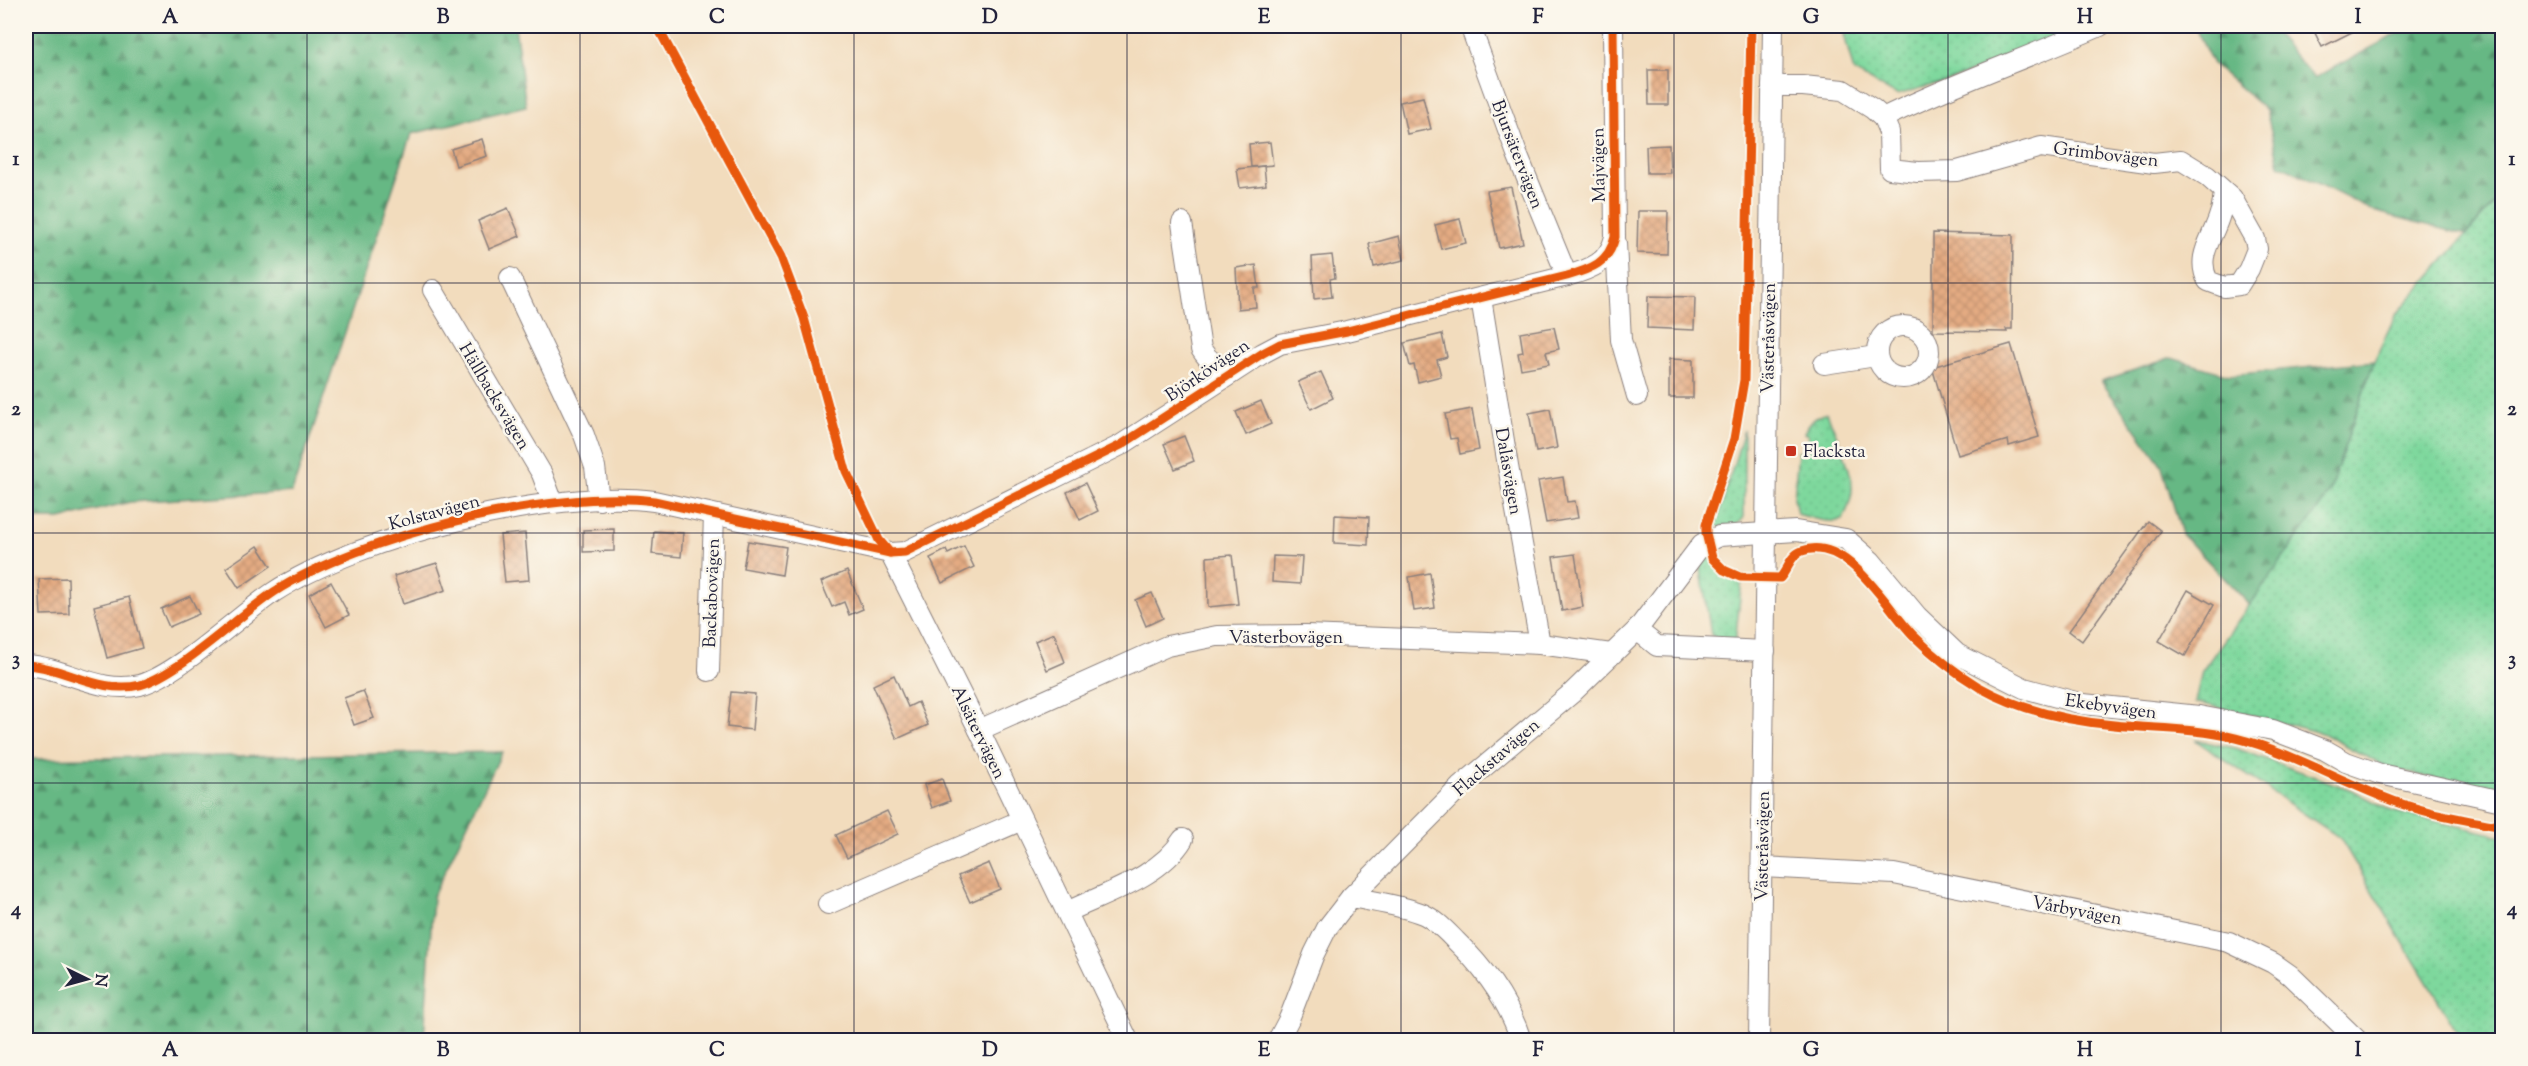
<svg xmlns="http://www.w3.org/2000/svg" width="2528" height="1066" font-family="'Sorts Mill Goudy',serif">
	<style>
		.grass { fill: url(#grass-dots); stroke: #507d6c; stroke-width: 1.5 }
		.forest { fill: url(#forest-firs); stroke: #446d60; stroke-width: 1.5 }
		.building { fill: url(#building-cross-hatch) }
		.lines { fill: none; stroke-linecap: round; stroke-linejoin: round }
		.minor-casing { stroke: #8a7f7c; stroke-width: 22 }
		.minor { stroke: #fff; stroke-width: 20 }
		.cycleway-casing { stroke: #fbf7ec; stroke-width: 13 }
		.cycleway { stroke: #e8590c; stroke-width: 9 }
		.grid { fill: none; stroke: #22223b; stroke-width: 1.5; stroke-opacity: 0.55 }
		.poi-dot { fill: #c8321e; stroke: #fbf7ec; stroke-width: 2 }
		.labels { text-anchor: middle; stroke-width: 5; stroke-linejoin: round; paint-order: stroke }
		.street-label { font-size: 18px; fill: #22223b; stroke: #fbf7ec }
		.poi-label { font-size: 18px; fill: #22223b; stroke: #fbf7ec; text-anchor: start }
		.neatline { fill: none; stroke: #22223b; stroke-width: 2 }
		.grid-label { font-size: 20px; text-anchor: middle; font-weight: bold; fill: #22223b }
	</style>
	<defs>
		<pattern id="grass-dots" width="8" height="8" patternUnits="userSpaceOnUse" patternTransform="scale(1.5)"><rect width="8" height="8" fill="#7ed89d"/><path d="M2 2h.1M6 6h.1" fill="none" stroke="#6db988" stroke-width="1.8" stroke-linecap="round"/></pattern>
		<pattern id="forest-firs" width="22" height="20" patternUnits="userSpaceOnUse" patternTransform="scale(1.5)"><rect width="22" height="20" fill="#66b884"/><path d="M5 1l3.5 6h-7zM16 11l3.5 6h-7z" fill="#54956d"/></pattern>
		<pattern id="building-cross-hatch" width="8" height="8" patternUnits="userSpaceOnUse" patternTransform="scale(1.5)"><rect width="8" height="8" fill="#e4ab82"/><path d="M0 0l8 8M0 8l8-8" fill="none" stroke="#c39371"/></pattern>
	</defs>
	<rect width="100%" height="100%" fill="#fbf7ec"/>
	<filter id="ink" filterUnits="userSpaceOnUse"><feTurbulence type="fractalNoise" baseFrequency=".0167" numOctaves="2"/><feDisplacementMap in="SourceGraphic" scale="12" xChannelSelector="R" yChannelSelector="G"/><feConvolveMatrix kernelMatrix="1 2 1 2 8 2 1 2 1" color-interpolation-filters="sRGB"/></filter>
	<filter id="wash" filterUnits="userSpaceOnUse"><feTurbulence type="fractalNoise" baseFrequency=".008" numOctaves="4" result="noise"/><feDisplacementMap in="SourceGraphic" scale="24" xChannelSelector="R" yChannelSelector="G"/><feGaussianBlur stdDeviation="1.35" result="paint"/><feColorMatrix in="noise" values="0 0 0 0 0 0 0 0 0 0 0 0 0 0 0 0 0 1.4 0 .05"/><feComposite in="paint" operator="in"/></filter>
	<g filter="url(#wash)">
		<rect width="100%" height="100%" fill="#f2dcbd"/>
		<g class="grass">
			<path d="M1879,26h212l-141,54 -53,15 -43,-23 -10,-38z"/>
			<path d="M2502,194v600l-115,-26 -65,-35 -127,-31 7,-31 126,-176 46,-134 21,-45z"/>
			<path d="M1827,413c8,19 26,57 25,76 0,11 -5,21 -9,31 -18,4 -29,-2 -46,-6l-3,-16 4,-46 11,-1 -1,-16 -4,-2c3,-9 13,-18 23,-20z"/>
			<path d="M1744,430v87c-6,11 -17,9 -29,10z"/>
			<path d="M1709,555l21,18 12,6 -7,64 -5,4 -19,-12 -11,-71z"/>
			<path d="M2195,740l40,8 119,43 37,20 111,25v204h-40l-122,-202z"/>
		</g>
		<g class="forest">
			<path d="M26,26h489l11,80 -115,28 -119,358 -162,10 -70,17h-34z"/>
			<path d="M2194,26h77l5,8 38,44 98,-52h90v168l-36,41 -93,-24 -94,-47 -13,-54 -53,-46z"/>
			<path d="M2171,358l58,17 145,-14 -46,134 -78,110 -68,-71 -21,-70 -60,-83z"/>
			<path d="M502,752l-69,144 -9,144h-398v-281z"/>
		</g>
		<g id="blocks">
			<g class="building">
				<path d="M2330,26h34l-42,21 -7,-14z"/>
				<path d="M1648,70h20v35h-19z"/>
				<path d="M1423,97l8,32 -24,5 -7,-32z"/>
				<path d="M482,139l5,17 -31,10 -5,-17z"/>
				<path d="M1270,142l3,23 -22,2 -2,-23z"/>
				<path d="M1669,145l1,28h-23l-1,-27z"/>
				<path d="M1264,166l2,19 -26,3 -3,-19z"/>
				<path d="M1511,187l12,56 -24,5 -12,-57z"/>
				<path d="M508,208l12,28 -31,13 -11,-28z"/>
				<path d="M1638,211h30l-1,43 -30,-1z"/>
				<path d="M1460,219l6,24 -25,6 -6,-24z"/>
				<path d="M1933,233l80,2 -1,94h-6l1,3 -74,-1z"/>
				<path d="M1399,236l5,24 -30,7 -5,-23z"/>
				<path d="M1332,255l3,23 -5,1 2,18 -18,2 -2,-42z"/>
				<path d="M1256,265l3,23h-5l2,19 -18,2 -2,-41z"/>
				<path d="M1648,296l47,1 -1,33 -47,-2z"/>
				<path d="M1554,327l5,22 -13,3 3,12 -28,5 -3,-16 5,-1 -3,-19z"/>
				<path d="M1442,334l5,23 -10,3 4,16 -23,6 -4,-17 -4,1 -6,-23z"/>
				<path d="M2011,344l28,93 -30,9 -1,-6 -50,15 -26,-88z"/>
				<path d="M1669,359l24,1v38h-24z"/>
				<path d="M1321,372l12,26 -22,11 -13,-27z"/>
				<path d="M1261,401l10,23 -25,11 -10,-23z"/>
				<path d="M1472,409l7,41 -19,4 -3,-16 -7,1 -5,-25z"/>
				<path d="M1550,409l7,39 -21,4 -7,-39z"/>
				<path d="M1184,436l10,25 -19,8 -11,-25z"/>
				<path d="M1563,477l4,25 8,-1 3,17 -32,5 -8,-42z"/>
				<path d="M1085,483l13,28 -18,9 -13,-28z"/>
				<path d="M1335,515l34,2 -1,28 -34,-2z"/>
				<path d="M2148,521l13,10 -79,110 -13,-10z"/>
				<path d="M614,529v22l-31,1v-22z"/>
				<path d="M654,531l29,2 -2,24 -29,-3z"/>
				<path d="M525,533l4,47 -24,2 -5,-47z"/>
				<path d="M748,541l38,6 -4,28 -39,-7z"/>
				<path d="M258,546l13,20 -32,22 -13,-20z"/>
				<path d="M964,546l10,21 -32,16 -12,-25 16,-8 2,4z"/>
				<path d="M1575,554l8,53 -21,4 -9,-54z"/>
				<path d="M1232,555l6,49 -30,3 -1,-50z"/>
				<path d="M1273,556l29,1 -2,27 -28,-2z"/>
				<path d="M437,563l9,27 -43,14 -9,-28z"/>
				<path d="M847,571l16,38 -14,6 -5,-13 -12,5 -11,-25z"/>
				<path d="M1430,573l5,35 -21,3 -5,-34z"/>
				<path d="M68,578l1,36 -28,1 -2,-36z"/>
				<path d="M331,582l18,33 -23,12 -17,-33z"/>
				<path d="M2188,590l26,15 -29,51 -26,-15z"/>
				<path d="M1152,593l11,25 -17,8 -11,-26z"/>
				<path d="M190,596l9,18 -30,13 -8,-18z"/>
				<path d="M129,597l13,51 -35,10 -13,-52z"/>
				<path d="M1054,633l11,29 -18,8 -12,-29z"/>
				<path d="M894,675l14,32 10,-5 10,23 -31,14 -24,-54z"/>
				<path d="M363,691l11,27 -20,7 -10,-27z"/>
				<path d="M731,692l24,2 -3,36 -25,-3z"/>
				<path d="M942,779l8,22 -18,7 -8,-23z"/>
				<path d="M887,811l11,23 -51,24 -11,-23z"/>
				<path d="M989,863l11,26 -30,13 -12,-26z"/>
			</g>
		</g>
	</g>
	<g filter="url(#ink)">
		<use href="#blocks" fill-opacity="0" stroke="#8a7f7c" stroke-width="1.5"/>
		<g class="lines">
			<defs>
				<g id="minor">
					<path d="M1472,31l45,123 50,122"/>
					<path d="M1772,86h31l40,4 30,19 10,9 6,14 1,37 28,3 39,-1 84,-24 113,16 27,-3 26,16 25,22 23,41 2,10 -8,20 -10,16 -15,2 -16,-6c-13,-25 5,-42 12,-67 3,-7 3,-15 4,-23"/>
					<path d="M1883,118c71,-35 145,-60 217,-92"/>
					<path d="M1182,223l19,126c8,13 17,18 31,24"/>
					<path d="M1616,243l5,97 16,56"/>
					<path d="M510,278l74,157 11,32 4,33"/>
					<path d="M433,290l109,184 11,29"/>
					<path d="M1481,298l27,168 32,178"/>
					<circle cx="1903" cy="352" r="26"/>
					<path d="M1824,364l52,-8"/>
					<path d="M890,553l89,177 149,310"/>
					<path d="M1637,630l20,16 108,5"/>
					<path d="M26,665c39,2 74,30 114,20 39,-11 97,-68 134,-93 86,-56 278,-104 380,-91l236,52 15,-1 216,-107 142,-92 17,-9 67,-13 220,-55c24,-7 42,-13 48,-39l-2,-211"/>
					<path d="M709,671l5,-156"/>
					<path d="M979,730l188,-84 50,-10 89,-1 234,9 71,10"/>
					<path d="M1762,867l132,7 335,68 44,21 17,12 67,65"/>
					<path d="M1351,897c24,5 50,8 72,17 13,6 23,17 33,27 29,28 52,59 65,99"/>
					<path d="M828,904l194,-84"/>
					<path d="M1067,912c39,-19 93,-35 116,-73"/>
					<path d="M1278,1040l11,-21 25,-65 13,-26 24,-31 109,-110 112,-94 65,-63 65,-86 17,-8 77,-5 50,8 25,22 46,55 40,38 67,34 59,16 116,12 74,14 52,20 21,12 34,12 122,27"/>
					<path d="M1759,1040l14,-1014"/>
				</g>
			</defs>
			<use href="#minor" class="minor-casing"/>
			<use href="#minor" class="minor"/>
			<defs>
				<g id="cycleway">
					<path d="M657,26l124,231 23,61 42,153 33,69 11,13"/>
					<path d="M1751,26l-7,354 -10,59 -28,86v8l6,25 12,12 16,7 40,1c8,-8 9,-22 22,-27 46,-17 86,60 113,86 19,19 41,36 64,50 41,23 89,34 135,38 40,4 82,3 122,13 52,13 98,40 147,59 38,16 80,22 119,30"/>
					<path d="M26,665c39,2 74,30 114,20 39,-11 97,-68 134,-93 86,-56 278,-104 380,-91l236,52 15,-1 216,-107 142,-92 17,-9 67,-13 220,-55c24,-7 42,-13 48,-39l-2,-211"/>
				</g>
			</defs>
			<use href="#cycleway" class="cycleway-casing"/>
			<use href="#cycleway" class="cycleway"/>
		</g>
	</g>
	<path class="grid" d="M307,26v1014M580,26v1014M854,26v1014M1127,26v1014M1401,26v1014M1674,26v1014M1948,26v1014M2221,26v1014M26,283h2476M26,533h2476M26,783h2476"/>
	<rect class="poi-dot" x="1785" y="445" width="12" height="12" rx="3"/>
	<g class="labels">
		<g class="street-label">
			<text transform="translate(1518 154) rotate(69)" y="6">Bjursätervägen</text>
			<text transform="translate(2106 154) rotate(7)" y="6">Grimbovägen</text>
			<text transform="translate(1598 165) rotate(-91)" y="6">Majvägen</text>
			<text transform="translate(1768 338) rotate(-89)" y="6">Västeråsvägen</text>
			<text transform="translate(1207 370) rotate(-34)" y="6">Björkövägen</text>
			<text transform="translate(495 396) rotate(59)" y="6">Hällbacksvägen</text>
			<text transform="translate(1509 471) rotate(80)" y="6">Dalåsvägen</text>
			<text transform="translate(434 512) rotate(-15)" y="6">Kolstavägen</text>
			<text transform="translate(711 593) rotate(-88)" y="6">Backabovägen</text>
			<text x="1286" y="643">Västerbovägen</text>
			<text transform="translate(2111 706) rotate(8)" y="6">Ekebyvägen</text>
			<text transform="translate(979 732) rotate(64)" y="6">Alsätervägen</text>
			<text transform="translate(1496 757) rotate(-41)" y="6">Flackstavägen</text>
			<text transform="translate(1762 846) rotate(-89)" y="6">Västeråsvägen</text>
			<text transform="translate(2077 910) rotate(11)" y="6">Vårbyvägen</text>
		</g>
		<g class="poi-label">
			<text x="1803" y="457">Flacksta</text>
		</g>
	</g>
	<rect width="2528" height="1066" fill="none" stroke="#fbf7ec" stroke-width="66"/>
	<g transform="translate(87 979) rotate(95)" stroke="#fbf7ec" stroke-width="4.5" paint-order="stroke">
	<path d="M0-4.5L10 22L0 15L-10 22Z" fill="#22223b"/>
	<text y="-9" font-size="16" font-weight="bold" text-anchor="middle" fill="#22223b">N</text>
	</g>
	<rect x="33" y="33" width="2462" height="1000" class="neatline"/>
	<g class="grid-label">
		<text x="170" y="23">A</text>
		<text x="443" y="23">B</text>
		<text x="717" y="23">C</text>
		<text x="990" y="23">D</text>
		<text x="1264" y="23">E</text>
		<text x="1538" y="23">F</text>
		<text x="1811" y="23">G</text>
		<text x="2085" y="23">H</text>
		<text x="2358" y="23">I</text>
		<text x="16" y="165">1</text>
		<text x="2512" y="165">1</text>
		<text x="16" y="415">2</text>
		<text x="2512" y="415">2</text>
		<text x="16" y="665">3</text>
		<text x="2512" y="665">3</text>
		<text x="16" y="915">4</text>
		<text x="2512" y="915">4</text>
		<text x="170" y="1056">A</text>
		<text x="443" y="1056">B</text>
		<text x="717" y="1056">C</text>
		<text x="990" y="1056">D</text>
		<text x="1264" y="1056">E</text>
		<text x="1538" y="1056">F</text>
		<text x="1811" y="1056">G</text>
		<text x="2085" y="1056">H</text>
		<text x="2358" y="1056">I</text>
	</g>
</svg>
